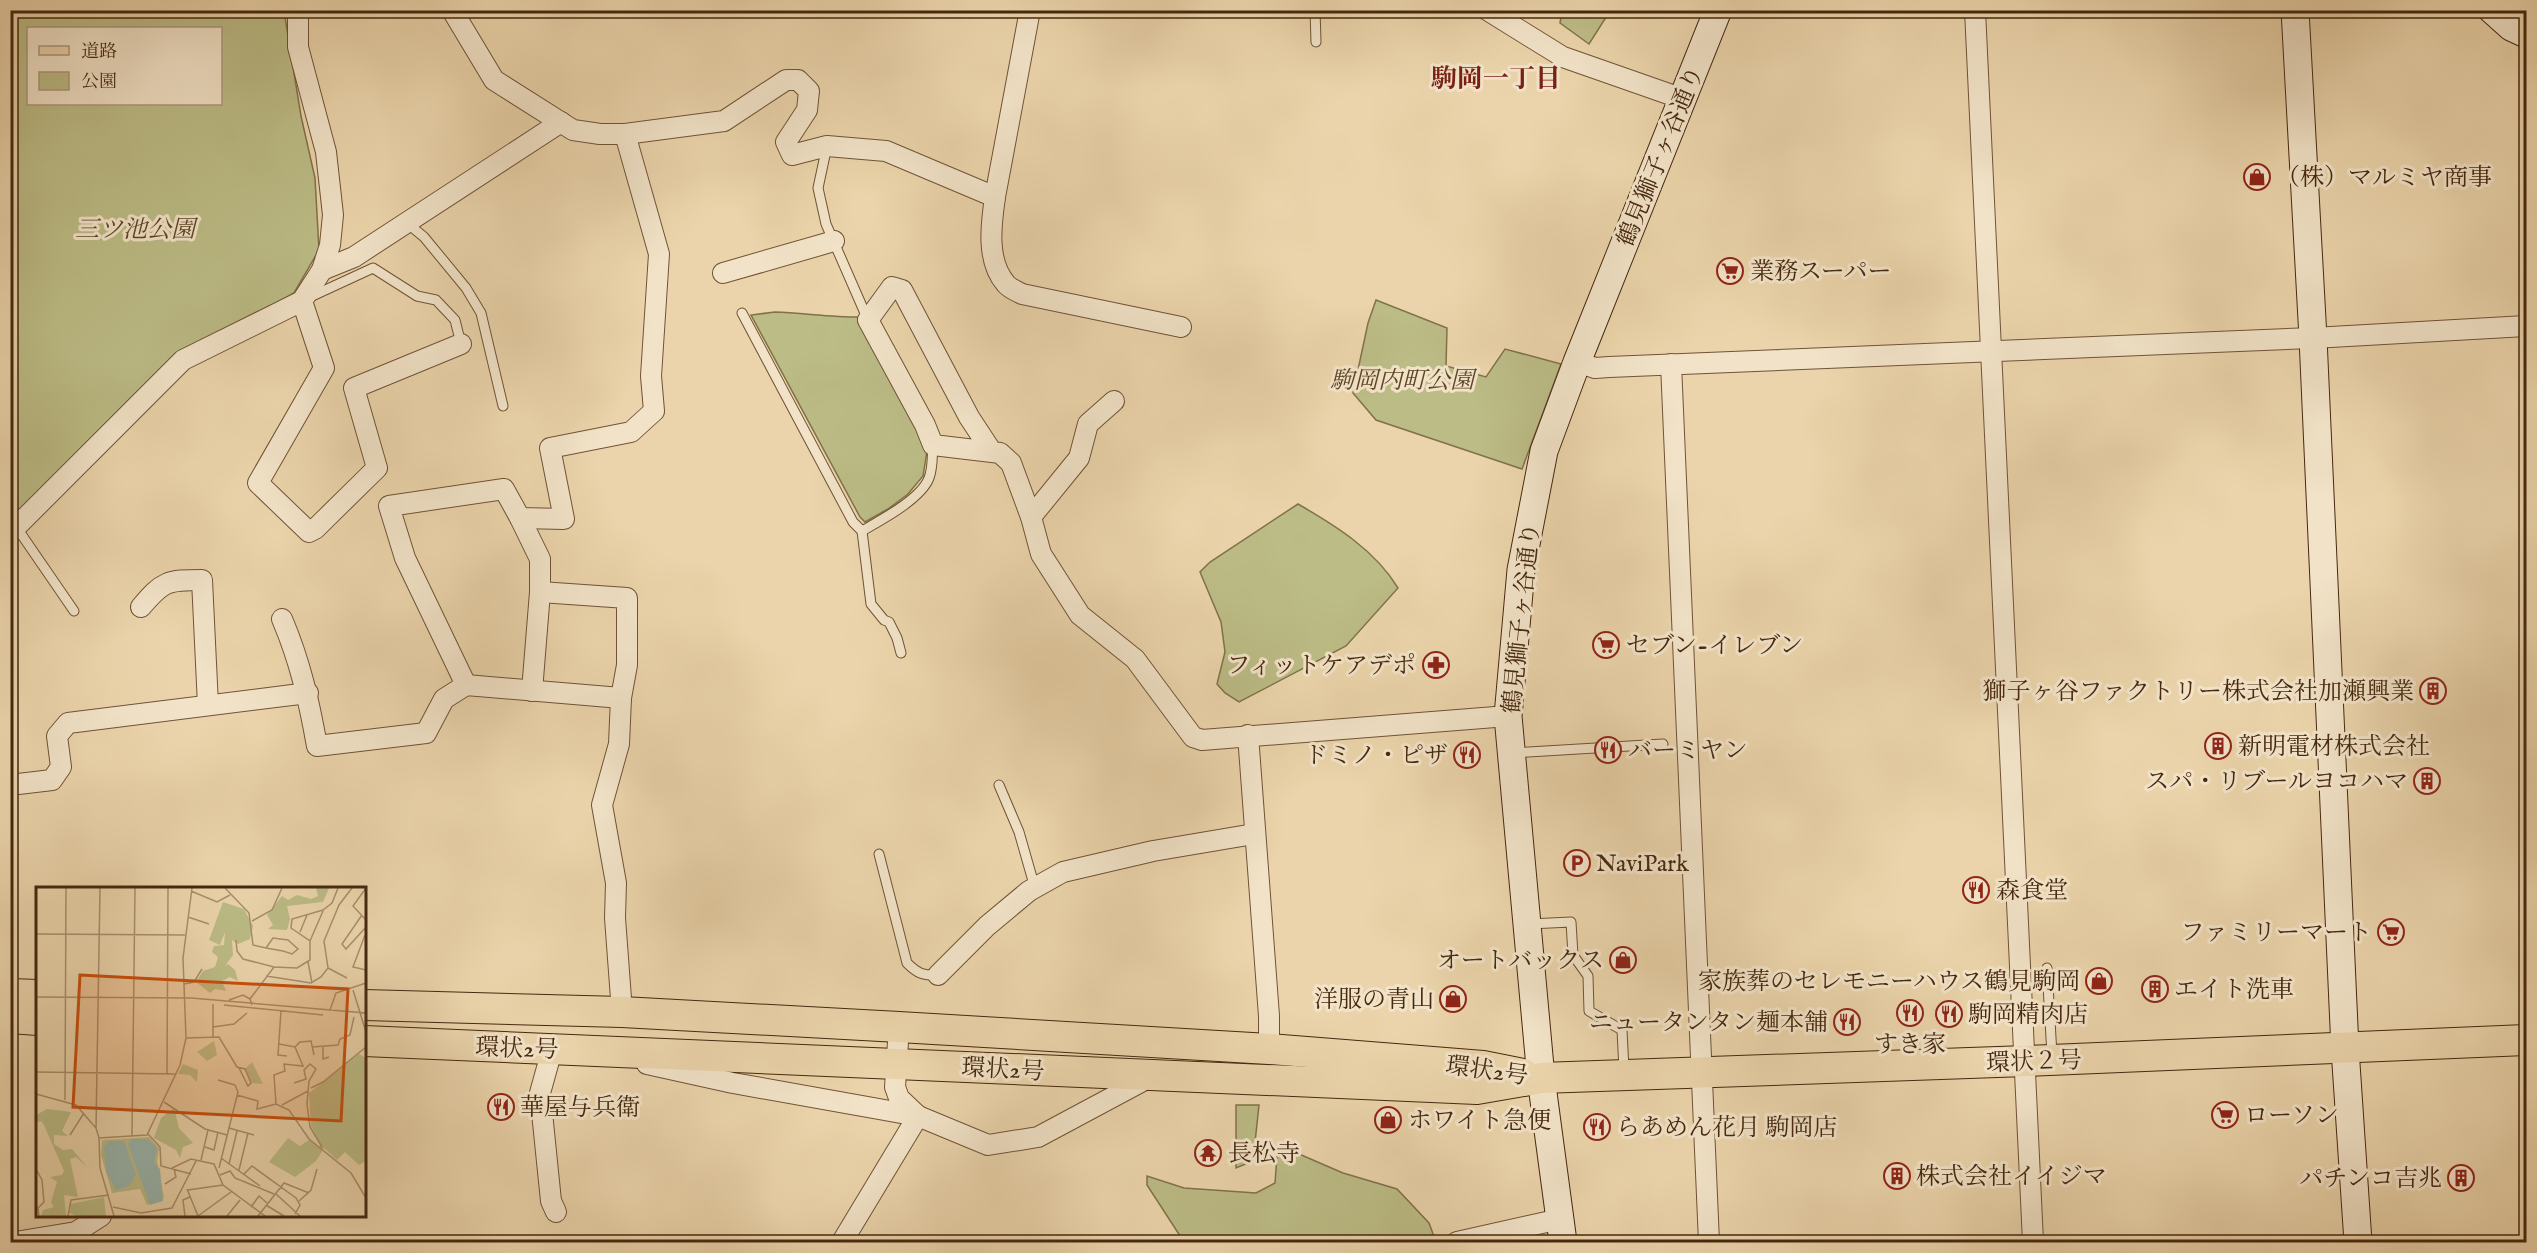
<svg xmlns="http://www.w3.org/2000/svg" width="2537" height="1253" font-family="'IM FELL English','Noto Serif JP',serif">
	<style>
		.green { fill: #bcbc86; stroke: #81724a; stroke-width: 1.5; fill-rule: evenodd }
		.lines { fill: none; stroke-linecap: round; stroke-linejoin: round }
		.lane-casing { stroke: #6f5336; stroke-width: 11 }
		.street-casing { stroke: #6f5336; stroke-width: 22 }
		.secondary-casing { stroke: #46280f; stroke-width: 29 }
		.primary-casing { stroke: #46280f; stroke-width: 32 }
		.lane { stroke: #f2e3c8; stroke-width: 9 }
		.street { stroke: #f2e3c8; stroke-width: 20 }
		.secondary { stroke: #f2e3c8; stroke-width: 27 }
		.primary { stroke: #ebd4ab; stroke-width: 30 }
		.labels { text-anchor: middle; stroke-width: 6; stroke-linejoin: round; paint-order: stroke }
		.street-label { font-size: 24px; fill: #46280f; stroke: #f2e3c8 }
		.poi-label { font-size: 24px; fill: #46280f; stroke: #f2e3c8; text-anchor: start }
		.park-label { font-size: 24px; font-style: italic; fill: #5e4627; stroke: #f2e3c8 }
		.neighbourhood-label { font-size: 26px; font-weight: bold; fill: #7a1f14; stroke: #f2e3c8 }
		.inset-road { fill: none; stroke: #a98f6d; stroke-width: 1.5 }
		.view { fill: #c84f0d; fill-opacity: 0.15; stroke: #c84f0d; stroke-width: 3 }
		.inset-edge { fill: none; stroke: #46280f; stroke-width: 3 }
	</style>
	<rect width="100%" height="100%" fill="#ebd4ab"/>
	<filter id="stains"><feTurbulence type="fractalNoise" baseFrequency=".00333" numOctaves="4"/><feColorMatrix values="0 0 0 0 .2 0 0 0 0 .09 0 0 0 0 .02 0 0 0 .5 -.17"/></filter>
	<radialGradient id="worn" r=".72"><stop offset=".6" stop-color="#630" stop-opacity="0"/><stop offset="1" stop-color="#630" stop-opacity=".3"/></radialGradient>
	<g class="green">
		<path d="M1562,10h48v1l-21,33 -29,-21z"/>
		<path d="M10,11h274l17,105 14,62 4,72 -25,43 -124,69 -160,161zM28,28h192v76h-192z"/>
		<path d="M1376,300l71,28 -1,38 40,11 19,-28 56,15 -39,105 -146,-49 -23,-27 15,-70z"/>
		<path d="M775,312c28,1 56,5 84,5l69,128 -5,31 -15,18 -20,15 -23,13 -5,-5 -109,-202z"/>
		<path d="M1298,504c38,22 77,46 100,84l-52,58 -107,56 -14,-9 -8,-9 8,-32 -4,-30 -21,-50 10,-10z"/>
		<path d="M1236,1105h23l-6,56 -17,7z"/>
		<path d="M1299,1154l44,19 54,16 32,34 7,19h-252l-37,-57v-9l37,12 72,5 19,-10 2,-27z"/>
	</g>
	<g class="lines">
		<defs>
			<g id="lane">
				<path d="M1315,10l1,32"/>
				<path d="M827,146l-9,42 8,36 42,96"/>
				<path d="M407,223l17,14 42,51 15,25 22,93"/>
				<path d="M308,298l65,-30 44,28 19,4 19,20 6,24"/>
				<path d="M742,313l111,209 9,9"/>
				<path d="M17,528l57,83"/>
				<path d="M901,653l-4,-15 -8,-16 -5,-2 -13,-16 -9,-73c19,-11 59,-32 67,-53 4,-10 3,-23 4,-33"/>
				<path d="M1513,753l150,-9"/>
				<path d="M999,785l20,47 16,56"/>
				<path d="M879,854l28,109c10,10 16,13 31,12"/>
				<path d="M1529,924l42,-2 2,33 15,21 1,35 33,19 2,40"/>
				<path d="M2047,968l5,87"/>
			</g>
			<g id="street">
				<path d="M452,10l42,70 79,50 27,4h25l99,-13 62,-41h12l11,11 -2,19 -21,32 6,13 35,-9 59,5 109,46"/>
				<path d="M1030,10l-35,187c-4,28 -9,64 11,87 4,5 11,7 16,10l159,33"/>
				<path d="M1487,10l76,47 120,42"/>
				<path d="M1975,10l58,1232"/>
				<path d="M322,270l32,-13 207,-135"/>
				<path d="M723,273l111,-32"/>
				<path d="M302,301l22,67 -66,115 51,49 6,-3 62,-61 -23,-80 107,-44"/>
				<path d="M1577,362l18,6 14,-1 704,-29 213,-12"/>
				<path d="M1671,364l38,878"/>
				<path d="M992,452l-23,-35 -67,-127 -10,-3 -24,33 57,105 8,20 59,7 8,1 11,10 20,54 10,37 39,61 55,44 58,78 9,3 306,-24"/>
				<path d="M1031,517l48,-59 9,-34 26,-23"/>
				<path d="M520,518l20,41v33l-8,99"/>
				<path d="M10,533l173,-173 119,-59 20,-31 8,-25 3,-30 -7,-63 -28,-105v-37"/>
				<path d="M540,592l87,6v67l-6,33 -2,46 -17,61 14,78 -1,35 7,94"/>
				<path d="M141,607c22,-26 26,-27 61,-27l6,125"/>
				<path d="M282,619c18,42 27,82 35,127l109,-13 18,-34 22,-14 155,13"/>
				<path d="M466,685l-61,-127 -16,-52 115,-17 16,29 44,1 -14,-71 81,-16 23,-21 -3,-35 8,-122 -34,-120"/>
				<path d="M1248,735l21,281v33"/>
				<path d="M10,785l42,-5 9,-13 -4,-31 11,-13 240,-30"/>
				<path d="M938,975l49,-49 42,-35 34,-19 90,-21 101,-17"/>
				<path d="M899,1027l-4,60 4,11 19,18"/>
				<path d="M552,1050l-12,43 11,108 5,11"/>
				<path d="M647,1064l86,19 185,33 70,29 50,-8 114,-61"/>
				<path d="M15,1242l61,-10 25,-16"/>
				<path d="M842,1242l76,-126"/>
				<path d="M1457,1242l103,-23"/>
			</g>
			<g id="secondary">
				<path d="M2295,10l18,328 32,711 13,193"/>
				<path d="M2492,10l19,17 15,7"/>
				<path d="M1563,1242l-22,-164 -33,-362 13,-146 23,-119 33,-89 141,-352"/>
			</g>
			<g id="primary">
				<path d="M10,994l28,1"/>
				<path d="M364,1005l258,7 277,15 370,22 214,17 40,8"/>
				<path d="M10,1018l28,2"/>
				<path d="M364,1041l1113,48 64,-11 485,-17 500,-21"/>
			</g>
		</defs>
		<use href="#lane" class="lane-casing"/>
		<use href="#street" class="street-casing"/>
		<use href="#secondary" class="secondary-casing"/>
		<use href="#primary" class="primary-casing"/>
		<use href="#lane" class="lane"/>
		<use href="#street" class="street"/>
		<use href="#secondary" class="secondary"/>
		<use href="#primary" class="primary"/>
	</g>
	<defs>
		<symbol id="shop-ring" viewBox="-11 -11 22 22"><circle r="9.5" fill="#f2e3c8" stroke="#8f2418" stroke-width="1.5"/><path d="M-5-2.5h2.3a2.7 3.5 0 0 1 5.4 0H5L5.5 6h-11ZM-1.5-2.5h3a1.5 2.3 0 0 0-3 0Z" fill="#8f2418"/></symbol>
		<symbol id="supermarket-ring" viewBox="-11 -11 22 22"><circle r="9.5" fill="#f2e3c8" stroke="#8f2418" stroke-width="1.5"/><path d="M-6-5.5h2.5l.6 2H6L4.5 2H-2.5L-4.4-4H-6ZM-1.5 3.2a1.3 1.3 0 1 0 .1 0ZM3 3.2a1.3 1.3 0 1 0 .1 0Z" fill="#8f2418"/></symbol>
		<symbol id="pharmacy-ring" viewBox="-11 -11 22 22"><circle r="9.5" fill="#f2e3c8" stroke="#8f2418" stroke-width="1.5"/><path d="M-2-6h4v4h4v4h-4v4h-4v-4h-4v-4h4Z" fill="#8f2418"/></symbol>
		<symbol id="building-ring" viewBox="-11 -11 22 22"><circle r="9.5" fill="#f2e3c8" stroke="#8f2418" stroke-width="1.5"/><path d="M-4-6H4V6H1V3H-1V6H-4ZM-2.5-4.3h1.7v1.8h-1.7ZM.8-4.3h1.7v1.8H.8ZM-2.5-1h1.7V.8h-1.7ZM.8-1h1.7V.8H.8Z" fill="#8f2418"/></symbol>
		<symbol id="restaurant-ring" viewBox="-11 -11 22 22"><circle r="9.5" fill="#f2e3c8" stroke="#8f2418" stroke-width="1.5"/><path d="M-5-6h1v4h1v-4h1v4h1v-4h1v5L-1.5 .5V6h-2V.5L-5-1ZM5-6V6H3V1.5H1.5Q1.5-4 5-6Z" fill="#8f2418"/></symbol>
		<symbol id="parking-ring" viewBox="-11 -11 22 22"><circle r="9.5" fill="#f2e3c8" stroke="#8f2418" stroke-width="1.5"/><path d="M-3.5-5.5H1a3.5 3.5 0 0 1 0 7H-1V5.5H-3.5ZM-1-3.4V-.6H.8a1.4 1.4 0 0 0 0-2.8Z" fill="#8f2418"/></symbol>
		<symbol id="temple-ring" viewBox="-11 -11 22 22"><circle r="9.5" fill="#f2e3c8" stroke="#8f2418" stroke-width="1.5"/><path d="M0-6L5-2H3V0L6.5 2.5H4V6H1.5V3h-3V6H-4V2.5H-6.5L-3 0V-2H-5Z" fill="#8f2418"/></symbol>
	</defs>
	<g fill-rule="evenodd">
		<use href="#shop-ring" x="2242" y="162" width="30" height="30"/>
		<use href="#supermarket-ring" x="1715" y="256" width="30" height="30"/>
		<use href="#supermarket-ring" x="1591" y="630" width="30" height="30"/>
		<use href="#pharmacy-ring" x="1421" y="650" width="30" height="30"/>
		<use href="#building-ring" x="2418" y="676" width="30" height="30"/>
		<use href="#building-ring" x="2203" y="731" width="30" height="30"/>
		<use href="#restaurant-ring" x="1593" y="735" width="30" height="30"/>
		<use href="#restaurant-ring" x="1452" y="740" width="30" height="30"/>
		<use href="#building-ring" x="2412" y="766" width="30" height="30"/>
		<use href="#parking-ring" x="1562" y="848" width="30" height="30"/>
		<use href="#restaurant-ring" x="1961" y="875" width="30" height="30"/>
		<use href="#supermarket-ring" x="2376" y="917" width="30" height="30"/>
		<use href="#shop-ring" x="1608" y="945" width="30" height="30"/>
		<use href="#shop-ring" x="2084" y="966" width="30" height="30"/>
		<use href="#building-ring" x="2140" y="974" width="30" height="30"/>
		<use href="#shop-ring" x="1438" y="984" width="30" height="30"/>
		<use href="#restaurant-ring" x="1895" y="998" width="30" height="30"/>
		<use href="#restaurant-ring" x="1934" y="999" width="30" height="30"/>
		<use href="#restaurant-ring" x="1832" y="1007" width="30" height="30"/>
		<use href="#restaurant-ring" x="486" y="1092" width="30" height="30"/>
		<use href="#supermarket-ring" x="2210" y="1100" width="30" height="30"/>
		<use href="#shop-ring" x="1373" y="1105" width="30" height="30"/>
		<use href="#restaurant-ring" x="1582" y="1112" width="30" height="30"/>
		<use href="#temple-ring" x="1193" y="1138" width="30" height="30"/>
		<use href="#building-ring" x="1882" y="1161" width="30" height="30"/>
		<use href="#building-ring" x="2446" y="1163" width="30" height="30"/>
	</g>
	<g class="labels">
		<g class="street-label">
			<text transform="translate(1660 156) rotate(-68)" y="8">鶴見獅子ヶ谷通り</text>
			<text transform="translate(1521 618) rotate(-84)" y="8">鶴見獅子ヶ谷通り</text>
			<text transform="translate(517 1048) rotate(2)" y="8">環状2号</text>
			<text transform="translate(2034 1061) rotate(-2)" y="8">環状２号</text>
			<text transform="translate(1003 1069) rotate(3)" y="8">環状2号</text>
			<text transform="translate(1487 1070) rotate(8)" y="8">環状2号</text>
		</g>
		<g class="poi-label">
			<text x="2276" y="185">（株）マルミヤ商事</text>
			<text x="1750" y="279">業務スーパー</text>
			<text x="1626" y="653">セブン-イレブン</text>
			<text x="1416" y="673" text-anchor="end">フィットケアデポ</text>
			<text x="2414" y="699" text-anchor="end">獅子ヶ谷ファクトリー株式会社加瀬興業</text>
			<text x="2238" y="754">新明電材株式会社</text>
			<text x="1628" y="758">バーミヤン</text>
			<text x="1448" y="763" text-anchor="end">ドミノ・ピザ</text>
			<text x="2408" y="789" text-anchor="end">スパ・リブールヨコハマ</text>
			<text x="1596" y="871">NaviPark</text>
			<text x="1996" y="898">森食堂</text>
			<text x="2372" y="940" text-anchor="end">ファミリーマート</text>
			<text x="1604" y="968" text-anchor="end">オートバックス</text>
			<text x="2080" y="989" text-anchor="end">家族葬のセレモニーハウス鶴見駒岡</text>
			<text x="2174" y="997">エイト洗車</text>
			<text x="1434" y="1007" text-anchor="end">洋服の青山</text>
			<text x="1968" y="1022">駒岡精肉店</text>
			<text x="1828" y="1030" text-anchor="end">ニュータンタン麺本舗</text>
			<text x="1910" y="1052" text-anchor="middle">すき家</text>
			<text x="520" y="1115">華屋与兵衛</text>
			<text x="2244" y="1123">ローソン</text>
			<text x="1408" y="1128">ホワイト急便</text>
			<text x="1616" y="1135">らあめん花月 駒岡店</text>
			<text x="1228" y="1161">長松寺</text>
			<text x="1916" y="1184">株式会社イイジマ</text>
			<text x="2442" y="1186" text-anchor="end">パチンコ吉兆</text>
		</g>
		<g class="park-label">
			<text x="135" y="237">三ツ池公園</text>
			<text x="1402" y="388">駒岡内町公園</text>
		</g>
		<g class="neighbourhood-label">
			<text x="1496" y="87">駒岡一丁目</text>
		</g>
	</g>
	<g transform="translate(36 887)">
		<rect width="330" height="330" fill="#ebd4ab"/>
		<path d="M280,1h13l-6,14 -36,4 3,13 -3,11 -19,-1 5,-4 -6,-10 15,-19 6,4 9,-5 14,4 7,-3zM187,15l21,7 9,17 -3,13 -12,5 -6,-4 1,15 -8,11 3,-2 7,6 3,11 -8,-4 -8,4 4,10 -11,-2 -5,4 -14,-11 7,-11 12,-4 3,-10 -6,-5 2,-6 10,-1 1,-13 -5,13 -11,-5zM178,154l3,14 -10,6 -10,-9zM323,167l7,4v103l-7,4 -14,-13 -8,8 -13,-12 -8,13 -21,16 -26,-15 19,-24 12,8 9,-6 9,7 3,-2 -10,-19 -2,-33zM216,175l11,22 -11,-1 -7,-14zM147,177l15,6 -1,12 -7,-7 -12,-1zM138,221l5,20 14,15 -10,4 -3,11 -4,-8 -22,-12 7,-20zM11,222l24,3 -9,19 6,5 -14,-1v9l9,6 9,-1 15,18 -11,-10 -6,2 8,38 -14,-2 2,21h-25l2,-6 11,-3 -3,-5 6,-20 -7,-5 12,-2 2,-4 -20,-46 -3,-4 -5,2v-8zM113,250l10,11 -2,13 7,37 -17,7 -7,-16 -28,4 -11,-38 1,-15zM68,310l2,19h-30l-6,-3 1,-9z" fill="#bcbc86"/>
		<path d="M96,252h16l9,9 -3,15 6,6 3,32 -13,4 -22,-61zM73,254h15l12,34 -7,11 -13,4 -10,-18 -2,-25z" fill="#99b7af"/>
		<path class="inset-road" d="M189,1l24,25 4,32 13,3 17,3 9,3 6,-5 -10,-9 -15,-2 -7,10M330,1l-13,18 13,14M155,4l26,11 13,-7M326,28l-20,29 4,5 20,-22M152,30l21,7M216,34l20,-11 10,-22M264,45l7,-17M0,47l149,1M329,48l-12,32 13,3M200,53l1,11 6,8 31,8M274,54l13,-30M272,75l4,21M292,81l19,10M230,89l45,7 10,-6 7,-9 -4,-27 15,-36 13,-17M148,97l10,-2 8,-13M283,101l21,1M317,103l13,42M0,110l155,1 175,15M193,113l14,-5 7,4M177,117v33M188,118l99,10M216,118l-2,-6 24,-32 23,1 13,-8v-19l-19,-13 1,-9 31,-9 9,-7 6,-15M294,123l6,-17 30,-10M245,124l-3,44 9,1M177,140l21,-3 13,-11M150,151l33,-1 18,30 8,2 6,14 -3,3 -9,-18M243,157l16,3 5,-5 11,-1 3,14M287,159v13l6,-2M276,160l26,-2 2,-6 10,-4 4,-18M0,185l140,2M131,187l1,-186M182,193l17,5 3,7 -19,76M258,196l12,-4 -2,-9 6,-6 6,5 -7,12 -2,23 3,23 12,20M275,201l12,-6 43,-35M0,207l40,11 20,23 3,10M201,208l21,6 -1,8 19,-5 13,6 20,29 42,34 15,25M29,213l1,-212M128,215l41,27 22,6M240,217l-2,-29 11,-4 -1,-7 19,2 -8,-19M246,218l26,-14M60,241l4,-240M193,241l25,7M112,247l12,13 1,19 30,8M34,248l14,-22M96,249l3,-248M169,260l9,3 4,-18M185,271l39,28M165,273l7,-30M193,277l8,-33M136,281l19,-9 23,5 9,21 42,31M0,282l6,11 2,22 -6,6 1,8M203,283l9,-37M208,287l8,-8 44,32 4,7 -5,9M184,288l10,-4 5,7 39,16M129,297l11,-7 -2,-8M151,302l11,27M152,303l35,-5M240,307l24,22M263,314l12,-11 6,-21M230,318l18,11M77,320l28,6 31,-5 24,-47M215,320l8,-11 8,7M32,329l3,-16 38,-5M78,329l-14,-48 -1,-30 48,-3 33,-70 6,-27 -3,-80 9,-70M149,329l-2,-16 7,-3M162,329l33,-24M191,329l13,-16M222,329l26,-33 25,10"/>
		<path class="view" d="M44,88l268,14 -7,132 -268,-14z"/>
		<rect width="330" height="330" class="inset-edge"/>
	</g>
	<rect width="2537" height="1253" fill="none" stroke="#ebd4ab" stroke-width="36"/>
	<rect x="12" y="12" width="2513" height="1229" fill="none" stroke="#46280f" stroke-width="3"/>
	<rect x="18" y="18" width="2501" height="1217" fill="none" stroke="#46280f" stroke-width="1.5"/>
	<rect x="27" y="27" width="195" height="78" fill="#f2e3c8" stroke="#ad987e" stroke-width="1.5"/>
	<rect x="39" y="46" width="30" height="9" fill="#ebd4ab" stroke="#ad987e" stroke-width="1.5"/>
	<text x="81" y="57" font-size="18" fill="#46280f">道路</text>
	<rect x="39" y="72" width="30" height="18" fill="#bcbc86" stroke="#ad987e" stroke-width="1.5"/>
	<text x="81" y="87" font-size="18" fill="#46280f">公園</text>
	<rect width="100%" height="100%" filter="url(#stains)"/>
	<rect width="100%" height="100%" fill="url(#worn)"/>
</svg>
